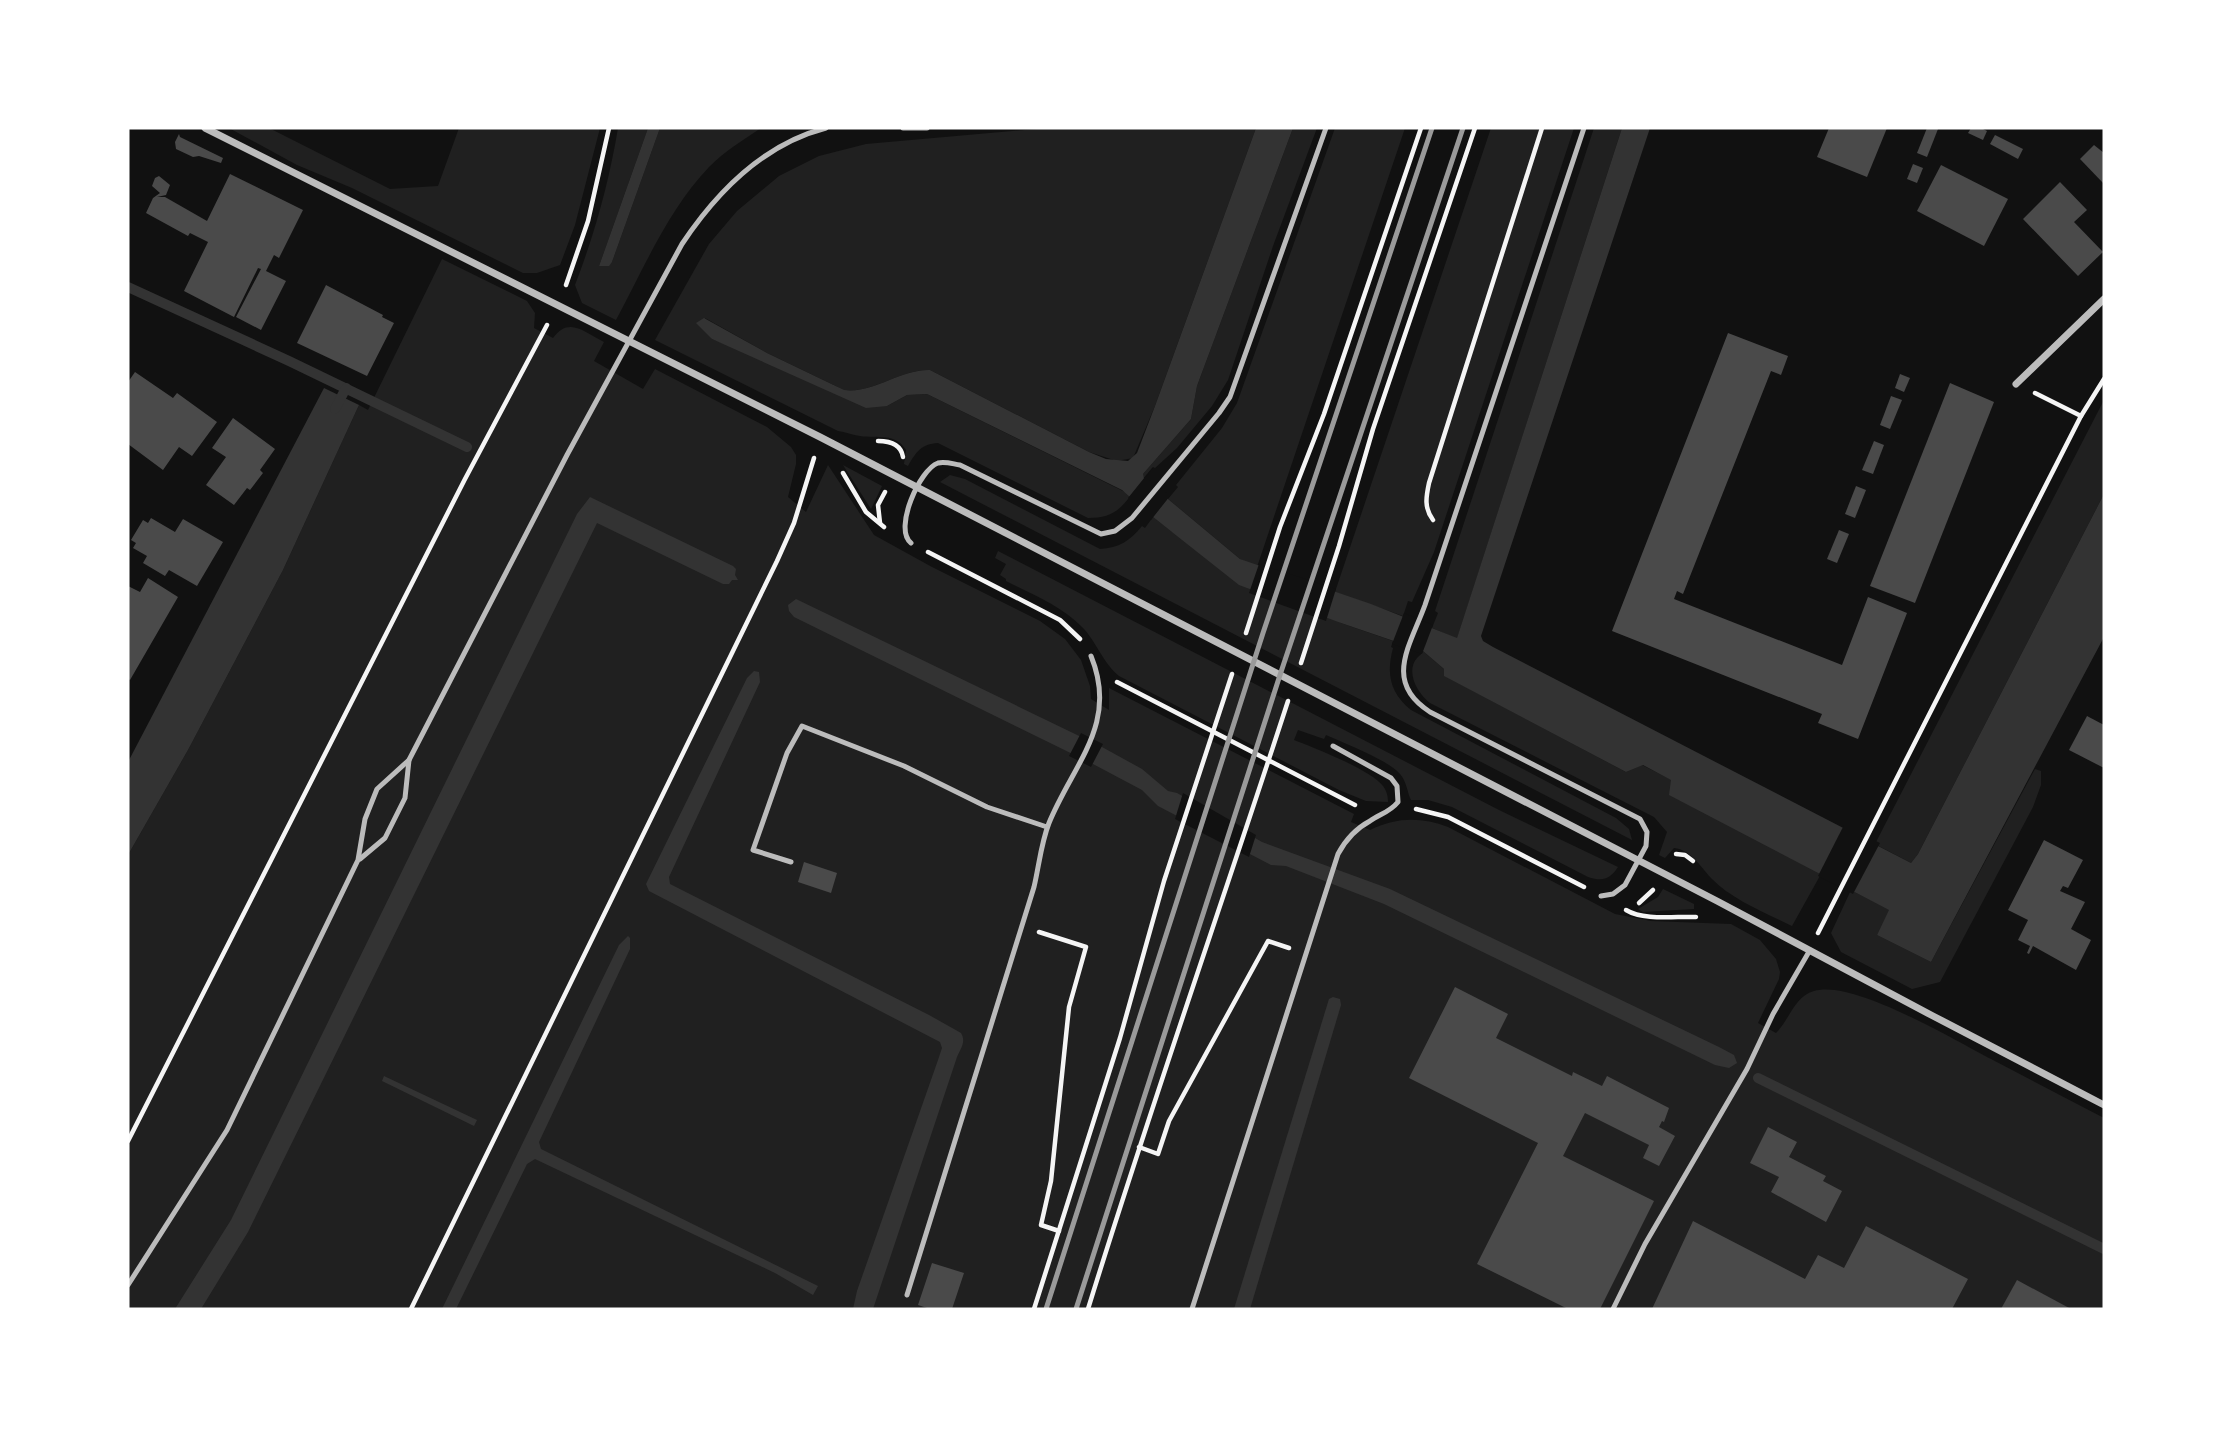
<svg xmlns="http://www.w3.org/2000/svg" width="2232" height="1437" font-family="'IBM Plex Sans',sans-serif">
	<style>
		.green { fill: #202020 }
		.water { fill: #333 }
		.pier { fill: #111 }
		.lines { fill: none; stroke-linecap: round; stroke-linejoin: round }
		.stream { stroke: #333; stroke-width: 10 }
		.building { fill: #4a4a4a }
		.path { stroke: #f5f5f5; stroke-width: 4.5 }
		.service { stroke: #bcbcbc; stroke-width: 5 }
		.minor { stroke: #bcbcbc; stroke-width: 7 }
		.rail { stroke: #9a9a9a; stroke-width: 5 }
	</style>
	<rect width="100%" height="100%" fill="#111"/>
	<g class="green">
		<path d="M229,128h40l121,61 48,-3 21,-58h141l-25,97 -15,40 -23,8h-14l-171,-85 -55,-23z"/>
		<path d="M618,128h30l-49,138 13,-4 48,-134h101c-18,12 -36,23 -52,39 -41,43 -65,101 -93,153l-34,-17 -7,-18c20,-52 34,-103 43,-157z"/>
		<path d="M1047,128h209l-101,278 -22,52 -16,3 -28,-9 -159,-82c-30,-1 -57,24 -86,20l-77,-37 -62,-35 7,21 175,67 20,-11 20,-1 204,101c-12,17 -22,23 -43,23l-150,-75c-17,1 -22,9 -30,23l-4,-2 2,-14c-11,-18 -28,-11 -46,-14 -7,-1 -15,-4 -22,-5l-183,-91 54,-96 28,-33 42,-35 40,-20 47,-12z"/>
		<path d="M1293,128h24l-44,118 -45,134 -16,26 -35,42 -22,20 -2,-1 -10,12v-5l48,-55 6,-33z"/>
		<path d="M1335,128h70l-148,439 -17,-8 -72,-60 10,-12 -2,-2 46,-57 15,-25z"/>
		<path d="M1491,128h83l-140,424 -22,50 -4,-1 -5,15 -68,-24z"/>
		<path d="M1594,128h28l-165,511 -25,-11 6,-15 -3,-2z"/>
		<path d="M442,259l85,42 8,12 -1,15 19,10c16,-22 31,-6 51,4l-10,19 49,28 12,-20 112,58 24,20 5,8v9l-8,33 18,15 22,-47 46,70 58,32 108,54 25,18 16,21 9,26 1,13 18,11v-22l245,126 -3,8 19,8c27,-13 51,-13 78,-3l167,87 36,7 80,3 29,16 16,19 4,13 -1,7 -21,44 18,10c14,-14 18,-36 38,-42 39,-12 140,49 177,68 38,20 75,39 113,59v191h-1976v-454l60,-105 95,-180 76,-165 9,5z"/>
		<path d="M2104,400v94l-186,360 -7,9 -36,-19z"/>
		<path d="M843,465l39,21 -11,23z"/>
		<path d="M950,475l15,4 135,70c19,-1 30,-8 42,-23l3,2 8,-11 18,14 170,92 52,18 -2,6 2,1c-7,26 -3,45 18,62l205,108 13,11 3,11 -692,-358z"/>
		<path d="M998,551l501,259 119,57c-8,12 -15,15 -30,10l-136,-70 -24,-7h-17c-4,-8 -4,-18 -11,-26 -12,-14 -56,-31 -74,-39l-2,4 -26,-9 -4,10c21,8 77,30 89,46 4,5 5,11 5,16l-22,-1 -27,-11 -220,-114c-17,-14 -22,-34 -37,-49 -20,-21 -51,-33 -76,-46v-2l-6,-4 6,-11 -11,-6z"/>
		<path d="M1423,651l21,18 1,7 181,96 16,-7 30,15 149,94 -29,52c-26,-13 -60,-26 -81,-48 -11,-12 -20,-28 -37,-30l-9,10 -6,-3 8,-23 -13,-15 -224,-114c-12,-9 -25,-31 -13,-45 3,-3 5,-4 6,-7z"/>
		<path d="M2035,769l6,2v14l-8,22 -93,175 -28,7 -71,-37 -10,-19 20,-43 39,20 -13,25 54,27z"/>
		<path d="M1663,889l31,15v5l-51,3 -5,-3 20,-12z"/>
	</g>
	<g class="water">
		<path d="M648,128h12l-48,134 -3,4h-10z"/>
		<path d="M1256,128h37l-96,258 -6,33 -48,55 1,5 96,80 131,45 86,34 165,-510h28l-169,508 2,5 10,6 418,216 7,-9 186,-360v143l-173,325 -54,-27 12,-25 -220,-115 2,-15 -28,-15 -17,7 -182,-96v-7l-21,-18 -82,-28 -102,-38 -86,-68 -31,-27 -195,-96 -20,1 -20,11 -21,2 -154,-69 -16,-16 8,-5 63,35 77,37c29,4 56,-21 86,-20l159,82 17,7 22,2 9,-8 18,-47z"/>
		<path d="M324,388l35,17 -76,165 -95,180 -60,105v-93z"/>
		<path d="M590,497l143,69 3,3 -1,6 3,5h-6l-3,4h-6l-126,-61 -349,709 -47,77h-26l56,-89 346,-706z"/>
		<path d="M796,599l306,148 40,22 26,22 9,2 85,49 128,47 329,158 15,8 3,8 -8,5 -14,-3 -331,-161 -98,-38 -15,-1 -113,-59 -16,-16 -49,-26 -299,-147 -5,-6 -1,-6z"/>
		<path d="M754,671l5,1 1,10 -91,195 1,7 259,131 32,18c6,10 -2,17 -5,27l-83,249h-20l4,-18 81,-231 4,-12 -2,-6 -291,-151 -3,-7 101,-206z"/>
		<path d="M628,936l2,2v11l-91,193 2,7 277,137 -5,9 -38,-22 -240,-114 -8,5 -71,145h-14l177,-364z"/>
		<path d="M1333,997l7,2 1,6 -91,304h-16l95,-310z"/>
		<path d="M384,1076l93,44 -3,6 -92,-45z"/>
	</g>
	<g class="pier">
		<path d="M1153,467l-7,10 24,19 -19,24 -23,-22z"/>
		<path d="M1259,564l77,25 -10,32 -77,-28z"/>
		<path d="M1404,613l29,12 -11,29 -30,-10z"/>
		<path d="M1081,733l22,11 -12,23 -22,-11z"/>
		<path d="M1183,793l73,42 -7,22 -74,-38z"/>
		<path d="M1844,825l36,18 -27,51 -35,-18z"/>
	</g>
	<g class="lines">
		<g class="stream">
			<path d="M128,287l161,74 178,86"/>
			<path d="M335,409l11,-21"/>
			<path d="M1758,1078l346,171"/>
		</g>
	</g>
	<g class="building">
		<path d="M1829,128h58l-20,49 -50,-20z"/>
		<path d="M1927,128l11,1 -11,28 -10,-4z"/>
		<path d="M1971,128h10l6,3 -4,9 -15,-7z"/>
		<path d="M179,134l1,3 43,21 -2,5 -22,-7 -6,1 -17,-8 -1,-7z"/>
		<path d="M1995,135l28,14 -5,10 -28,-15z"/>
		<path d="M2094,145l10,8v31l-24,-25z"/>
		<path d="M1913,164l10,4 -6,15 -10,-4z"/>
		<path d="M1941,165l67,34 -24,47 -67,-35z"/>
		<path d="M230,174l73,36 -24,48 -5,-3 -8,16 20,10 -25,49 -25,-13 25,-48 -3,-1 -24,49 -50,-26 24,-49 -18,-9 -2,3 -42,-23 7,-15 7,-5 -8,-7 3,-8 4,-2 11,9 -4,10 -9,2h8l42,24z"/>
		<path d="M2060,182l27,28 -13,12 29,30 -25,24 -55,-57z"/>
		<path d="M326,285l57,30 -1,2 12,6 -27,53 -70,-33z"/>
		<path d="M1728,333l60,23 -7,19 -10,-4 -88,223 -6,-3 -3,8 168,66 26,-68 39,16 -49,126 -40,-16 4,-9 -210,-83z"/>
		<path d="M135,372l38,26 4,-5 40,29 -25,34 -13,-9 -16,23 -35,-26v-62z"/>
		<path d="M1900,374l10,4 -6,14 -9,-4z"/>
		<path d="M1950,383l44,19 -79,201 -45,-17z"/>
		<path d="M1891,396l11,4 -12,29 -10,-4z"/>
		<path d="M233,418l42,31 -15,21 3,3 -13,17 -3,-2 -13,17 -28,-20 20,-28 -14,-9z"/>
		<path d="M1874,441l10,4 -11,29 -11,-4z"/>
		<path d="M1856,486l10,4 -11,28 -10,-4z"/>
		<path d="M151,518l24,14 8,-13 40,23 -26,44 -28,-16 -4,6 -22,-13 4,-7 -14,-8 3,-5 -5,-3 12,-20 5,3z"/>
		<path d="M1839,530l10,4 -12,29 -10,-4z"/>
		<path d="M148,578l30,19 -48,83 -2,-1v-93l12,6z"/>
		<path d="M2087,716l17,9v43l-35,-18z"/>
		<path d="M2044,840l39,20 -15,28 -5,-2 -3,5 25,11 -14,27 20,11 -15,30 -43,-24 -4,8 -2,-1 3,-7 -12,-6 10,-20 -20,-10z"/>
		<path d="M804,862l33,11 -6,20 -33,-11z"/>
		<path d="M1455,987l53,27 -12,24 76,38 1,-4 29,14 5,-10 62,32 -5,14 -2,-1 -3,6 16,9 -16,30 -16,-8 6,-13 -64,-32 -22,43 91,45 -54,108h-32l-91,-45 61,-121 -129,-65z"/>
		<path d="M1768,1127l29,15 -8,15 37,19 -3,5 19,10 -16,31 -55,-30 8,-15 -29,-14z"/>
		<path d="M1693,1221l112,58 13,-24 26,13 22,-42 102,53 -16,30h-300z"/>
		<path d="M932,1263l32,10 -12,36h-22l-12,-4z"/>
		<path d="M2017,1280l54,29h-70z"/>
	</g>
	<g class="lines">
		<g class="path">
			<path d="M566,285l22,-64 21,-93"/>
			<path d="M2035,393l46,23"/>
			<path d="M878,441c11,0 23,3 25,16"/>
			<path d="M843,473l23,39 18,15"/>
			<path d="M1433,520c-9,-12 -7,-23 -4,-37l113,-355"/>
			<path d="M880,523l-2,-18 7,-13"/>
			<path d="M928,552l132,68 20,19"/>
			<path d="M1246,633l34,-106 44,-113 97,-286"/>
			<path d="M1301,663l38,-117 34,-117 102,-301"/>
			<path d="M1117,682l238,123"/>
			<path d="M1416,809l32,8 136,70"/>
			<path d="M1676,854l9,1 8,6"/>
			<path d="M1639,903l14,-13"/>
			<path d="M1626,910c18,11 50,6 70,7"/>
			<path d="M1039,932l47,15 -17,60 -18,174 -10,44 18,6"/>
			<path d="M1818,933l263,-517 23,-37"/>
			<path d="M128,1141l337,-662 82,-154"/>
			<path d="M1139,1147l19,7 11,-33 99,-180 21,7"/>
			<path d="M411,1309l366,-748 17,-38 20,-65"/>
			<path d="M1034,1309l86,-271 44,-157 68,-207"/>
			<path d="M1088,1309c63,-204 134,-405 200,-608"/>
		</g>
		<g class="service">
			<path d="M903,128h24"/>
			<path d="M1584,128l-159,477c-15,41 -42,77 5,107l210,107 7,13 -1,14 -21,39 -12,9 -12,2"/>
			<path d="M911,543c-18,-14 9,-74 27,-80 7,-2 15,1 22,2l141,69 14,-3 17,-13 87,-105 11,-16 96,-269"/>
			<path d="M360,859l25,-21 20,-40 4,-38"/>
			<path d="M791,862l-38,-12 34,-97 15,-27 102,40 83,41 60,20"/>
			<path d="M128,1285l99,-155 131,-270 7,-41 12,-30 32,-29 158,-305 115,-211c34,-51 82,-100 144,-116"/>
			<path d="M907,1295l127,-408c5,-21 7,-44 15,-64 24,-59 70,-99 42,-167"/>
			<path d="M1192,1309l146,-455c8,-15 17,-25 32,-33 10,-7 20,-9 28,-19l-1,-16 -6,-8 -58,-32"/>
			<path d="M1613,1309l32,-65 102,-175 26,-55 37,-64"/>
		</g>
		<g class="minor">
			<path d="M205,128l615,309 897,464 216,115 171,89"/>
			<path d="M2016,384l88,-85"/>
		</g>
		<g class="rail">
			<path d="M1046,1309l217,-676 169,-505"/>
			<path d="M1076,1309l203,-631 184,-550"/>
		</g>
	</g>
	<rect width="2232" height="1437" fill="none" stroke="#ffffff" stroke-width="259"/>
</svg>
